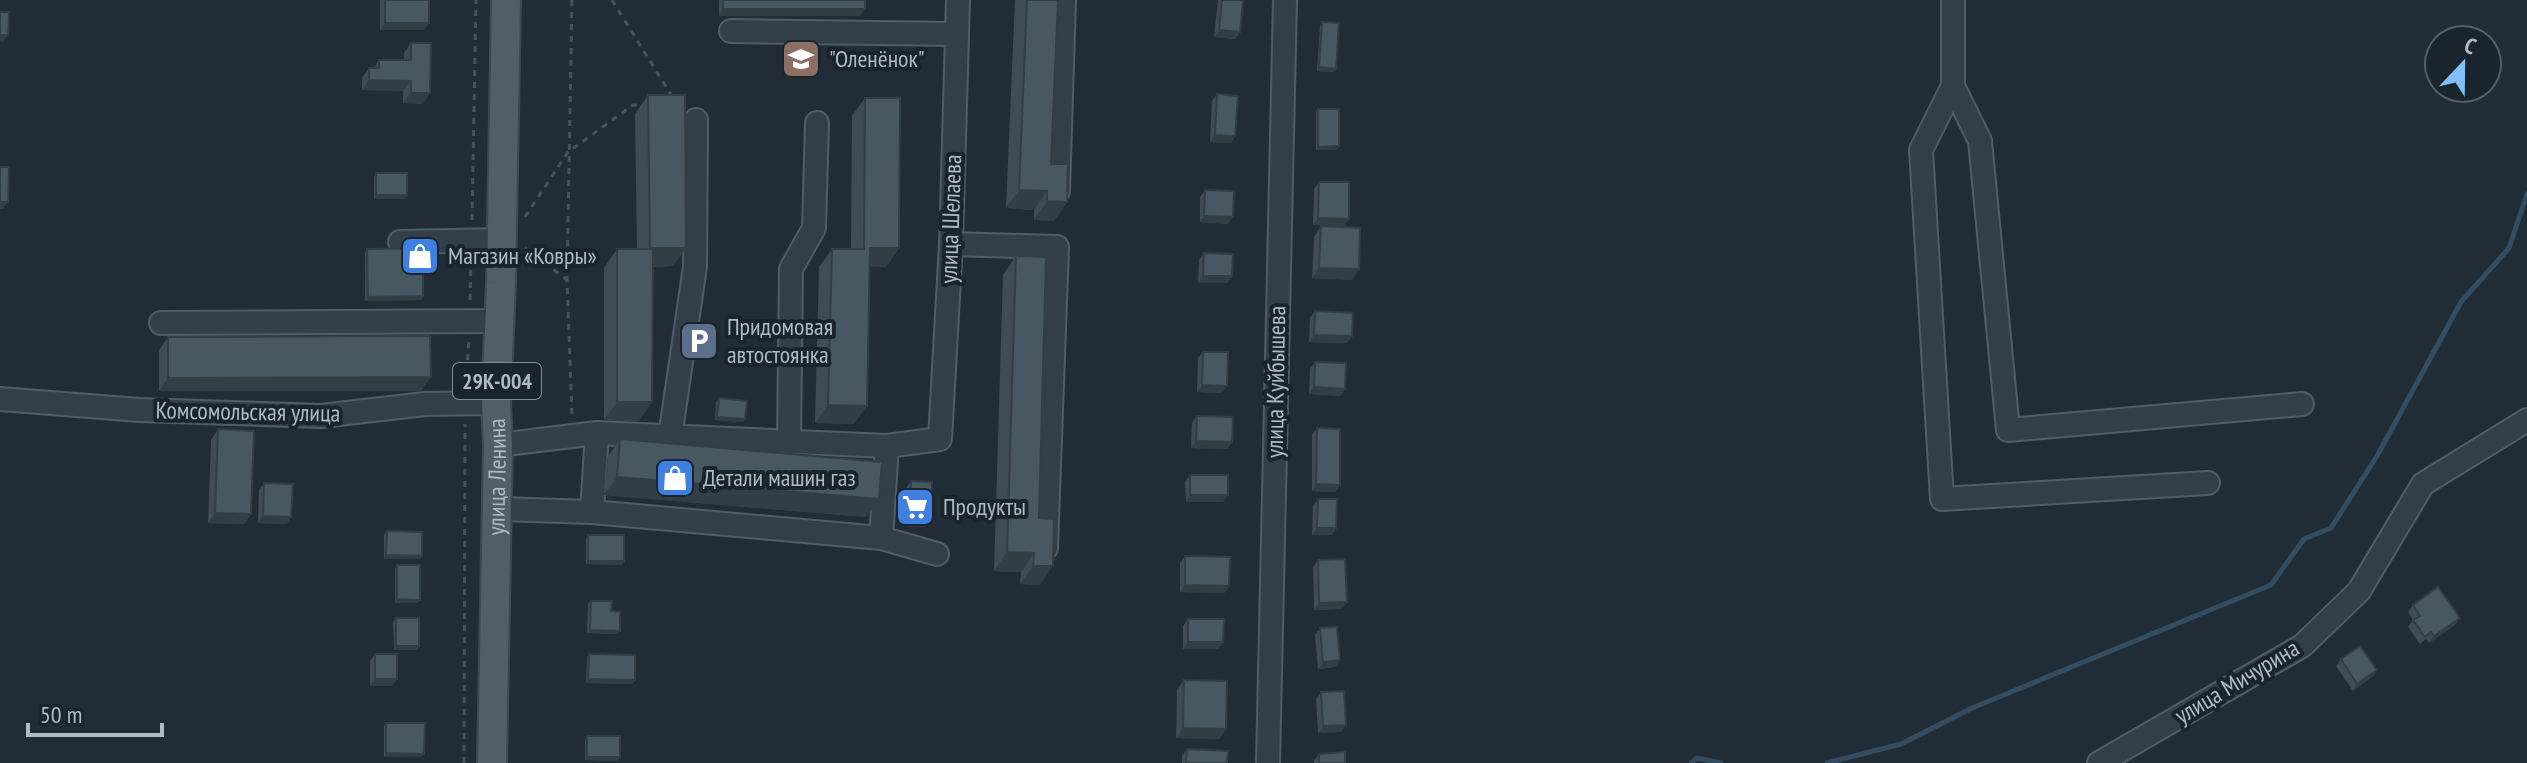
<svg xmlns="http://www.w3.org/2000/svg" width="2527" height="763" font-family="'PT Sans Narrow',sans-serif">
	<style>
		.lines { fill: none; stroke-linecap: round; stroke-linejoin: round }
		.stream { stroke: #334c5f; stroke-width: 5 }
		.minor-casing { stroke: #515d65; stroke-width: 26 }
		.major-casing { stroke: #3d4851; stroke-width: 32 }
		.path { stroke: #415756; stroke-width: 3; stroke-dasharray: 6 6; stroke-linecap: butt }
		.minor { stroke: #333f48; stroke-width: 22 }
		.major { stroke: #515e68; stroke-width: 28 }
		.wall { fill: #3e4c55 }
		.shaded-wall { fill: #323e45 }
		.building { fill: #485863; stroke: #323e45; stroke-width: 2 }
		.labels { text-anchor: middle; stroke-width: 8; stroke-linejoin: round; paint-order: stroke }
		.shield { fill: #19242c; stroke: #818d96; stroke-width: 2 }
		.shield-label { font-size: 22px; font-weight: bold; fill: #aebac4 }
		.poi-label { font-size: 24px; fill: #aebac4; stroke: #19242c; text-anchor: start }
		.street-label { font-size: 24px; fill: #aebac4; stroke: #19242c }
	</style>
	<rect width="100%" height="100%" fill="#202d37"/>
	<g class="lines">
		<g class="stream">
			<path d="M1691,763l6,-5 24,5"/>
			<path d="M1827,763l74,-19 71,-36 299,-123 33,-46 27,-11 46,-72 84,-154 48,-54 18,-54"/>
		</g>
		<defs>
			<g id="minor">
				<path d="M1953,0v86l-32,64 21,349 266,-16"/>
				<path d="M731,31l225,3"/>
				<path d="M1953,86l27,55 28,289 294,-26"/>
				<path d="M1058,191l6,-191"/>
				<path d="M400,242l102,-2"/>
				<path d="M951,244l106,3 -11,301"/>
				<path d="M161,323l339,-2"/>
				<path d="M0,399l139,11 182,6 104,-12 71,-1"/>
				<path d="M670,437l25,-170 1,-147"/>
				<path d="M789,442l2,-173 23,-41 3,-105"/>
				<path d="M498,445l99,-12 290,13 53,-7 11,-195 7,-244"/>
				<path d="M497,509l95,3 289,26 6,-92"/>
				<path d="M592,512l5,-79"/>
				<path d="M881,538l56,16"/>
				<path d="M1268,763l17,-763"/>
				<path d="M2099,763l203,-117 57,-55 64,-107 104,-64"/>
			</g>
			<g id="major">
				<path id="s1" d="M492,763l6,-318 -2,-42 5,-120 5,-283"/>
			</g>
		</defs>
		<use href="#minor" class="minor-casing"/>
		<use href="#major" class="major-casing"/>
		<g class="path">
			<path d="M572,0l-5,280 5,136"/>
			<path d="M612,0l61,98"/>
			<path d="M525,217l43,-65 65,-47h10"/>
			<path d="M472,220l4,-220"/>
			<path d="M525,248l42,32"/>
			<path d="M470,300l1,-40"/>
			<path d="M466,384l3,-44"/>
			<path d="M464,763l1,-339"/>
		</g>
		<use href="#minor" class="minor"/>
		<use href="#major" class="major"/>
	</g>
	<g class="wall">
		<path d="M380,0h49l-5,30h-44z"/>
		<path d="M719,0h146l-5,16h-141z"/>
		<path d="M1015,0h43l-7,164 16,38 -13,19 -20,-1v-10l-28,-2z"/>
		<path d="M1218,0h25l-3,32 -5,7 -21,-2z"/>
		<path d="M1322,22l14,47 -3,3 -16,-1 3,-45z"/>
		<path d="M411,43l12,61 -20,-1v-12l-41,-1v-12l7,-10h5l5,-8h25v-7z"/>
		<path d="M1217,94l18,42 -4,7 -21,-1 2,-41z"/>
		<path d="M648,95l38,153 -13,18 -20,1 -14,154 -35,-1v-152l13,-19h20l-2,-135z"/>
		<path d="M865,98l34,150 -13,19h-16l-16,157 -39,-1 4,-156 13,-18h19l1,-133z"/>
		<path d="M1318,109l19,41h-21v-38z"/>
		<path d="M376,173l29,26h-31v-22z"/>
		<path d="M1319,182l25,44 -31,-1 1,-36z"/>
		<path d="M1205,190l23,34 -28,-2v-25z"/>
		<path d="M1321,226l31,54 -40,-2 2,-41z"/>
		<path d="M367,249l56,47 -2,4 -56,1v-48z"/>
		<path d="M1204,253l28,23 -5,7h-29l1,-23z"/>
		<path d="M1016,256l23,262 1,67 -20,-1 1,-12 -27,-1 9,-296z"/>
		<path d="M1315,311l32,32 -38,-1 1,-24z"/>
		<path d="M168,337l253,54h-262v-41z"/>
		<path d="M1203,352l19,41 -25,-1 1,-34z"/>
		<path d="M1315,362l30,27 -5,7 -31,-2 1,-25z"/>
		<path d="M719,398l26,21 -2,3 -28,-2 1,-18z"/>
		<path d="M1197,416l35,26 -5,7 -36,-1 1,-25z"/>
		<path d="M1317,428l23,57 -5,7 -23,-1v-56z"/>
		<path d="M218,429l33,85 -7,10 -36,-1 3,-83z"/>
		<path d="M620,439l246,78 -262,-22 3,-37z"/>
		<path d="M1190,475l33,27h-37l-1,-20z"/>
		<path d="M911,481l14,46 -21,-1 2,-38z"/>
		<path d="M264,483l23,41 -29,-1 1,-33z"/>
		<path d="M1318,499l18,29 -4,7h-20l1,-29z"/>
		<path d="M387,531l35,25 -3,3h-35v-24z"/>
		<path d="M588,535l34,30 -36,-1v-26z"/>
		<path d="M1185,556l44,30 -5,7 -44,-1v-29z"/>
		<path d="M1318,560l24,49 -28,1 -1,-43z"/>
		<path d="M397,565l21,38h-23v-34z"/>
		<path d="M591,601l20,10 6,23 -30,-1 1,-29z"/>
		<path d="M2413,605l47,13 -5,7 -26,18 -3,-4 -6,5 -12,-17 5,-7 -5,-8z"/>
		<path d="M396,618l21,32h-23l-1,-28z"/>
		<path d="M1188,619l35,23 -5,7h-35v-23z"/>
		<path d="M1320,628l20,32 -5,7 -17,2 -3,-34z"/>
		<path d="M375,654l17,32h-22v-25z"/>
		<path d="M589,654l46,26 -3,4 -46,-1 1,-26z"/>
		<path d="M2341,659l36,11 -5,7 -19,14 -17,-25z"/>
		<path d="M1184,680l42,49 -7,10 -43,-1 1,-48z"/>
		<path d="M1321,692l20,40 -23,1 -2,-34z"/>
		<path d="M386,723l36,34h-38v-31z"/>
		<path d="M587,736l33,21 -2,4 -33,-1v-21z"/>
		<path d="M1187,749l40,14h-45v-7z"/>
		<path d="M1319,754l26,9h-31v-2z"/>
	</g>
	<g class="shaded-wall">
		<path d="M723,9h142l-5,7h-141z"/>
		<path d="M385,23h44l-5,7h-44z"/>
		<path d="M1219,30l21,2 -5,7 -21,-2z"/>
		<path d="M0,35h8l-5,7h-3z"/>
		<path d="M1319,67l17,2 -3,3 -16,-1z"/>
		<path d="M369,80l42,1 -8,10 -41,-1z"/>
		<path d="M411,93h19l-7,11 -20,-1z"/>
		<path d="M1215,135l20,1 -4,7 -21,-1z"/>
		<path d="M1339,146l-2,4h-21l2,-3z"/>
		<path d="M1019,190l28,1 -13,19 -28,-2z"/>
		<path d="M376,195h31l-2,4h-31z"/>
		<path d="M1047,201l20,1 -13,19 -20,-1z"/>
		<path d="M0,202h8l-5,7h-3z"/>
		<path d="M1204,216l29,1 -5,7 -28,-2z"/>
		<path d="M1318,218l31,1 -5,7 -31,-1z"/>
		<path d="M650,248h36l-13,18 -36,1z"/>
		<path d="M870,248h29l-13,19h-29z"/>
		<path d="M1319,268l40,1 -7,11 -40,-2z"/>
		<path d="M1203,276h29l-5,7h-29z"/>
		<path d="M423,296l-2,4 -56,1 3,-4z"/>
		<path d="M1314,335l38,1 -5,7 -38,-1z"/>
		<path d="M431,377l-10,14h-262l9,-13z"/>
		<path d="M1202,385l25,1 -5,7 -25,-1z"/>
		<path d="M1314,387l31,2 -5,7 -31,-2z"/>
		<path d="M617,402h35l-13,19 -35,-1z"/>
		<path d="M828,405l39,1 -13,18 -39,-1z"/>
		<path d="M717,417l28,2 -2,3 -28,-2z"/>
		<path d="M1196,441l36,1 -5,7 -36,-1z"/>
		<path d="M617,477l262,22 -13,18 -262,-22z"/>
		<path d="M1316,484l24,1 -5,7 -23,-1z"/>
		<path d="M1190,495h38l-5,7h-37z"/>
		<path d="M215,513l36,1 -7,10 -36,-1z"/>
		<path d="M263,516l28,1 -4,7 -29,-1z"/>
		<path d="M909,519l21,1 -5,7 -21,-1z"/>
		<path d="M1317,528h19l-4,7h-20z"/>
		<path d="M1007,552l27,1 -13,19 -27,-1z"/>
		<path d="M386,555l36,1 -3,3h-35z"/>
		<path d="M588,561h36l-2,4 -36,-1z"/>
		<path d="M1033,566h20l-13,19 -20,-1z"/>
		<path d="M1185,585l44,1 -5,7 -44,-1z"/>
		<path d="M397,599l23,1 -2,3h-23z"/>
		<path d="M1347,602l-5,7 -28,1 5,-7z"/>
		<path d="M2460,618l-5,7 -26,18 5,-7z"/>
		<path d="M590,630l30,1 -3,3 -30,-1z"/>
		<path d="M1188,642h35l-5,7h-35z"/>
		<path d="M396,646h23l-2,4h-23z"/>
		<path d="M1340,660l-5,7 -17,2 5,-7z"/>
		<path d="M2377,670l-5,7 -19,14 4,-7z"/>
		<path d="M375,679h22l-5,7h-22z"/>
		<path d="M588,679l47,1 -3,4 -46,-1z"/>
		<path d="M1346,725l-5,7 -23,1 5,-7z"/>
		<path d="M1183,728l43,1 -7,10 -43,-1z"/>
		<path d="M386,753l38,1 -2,3h-38z"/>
		<path d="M587,757h33l-2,4 -33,-1z"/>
	</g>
	<g class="building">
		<rect x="385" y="0" width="44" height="23"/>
		<rect x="723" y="0" width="142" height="9"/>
		<path d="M1027,0h31l-7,164h17l-1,38 -20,-1v-10l-28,-1z"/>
		<path d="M1222,0h21l-3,32 -21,-2z"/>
		<path d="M0,12h9l-1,23h-8z"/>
		<path d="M1322,22l17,1 -3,46 -17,-2z"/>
		<path d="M411,43h20l-1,50h-19v-12l-42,-1v-12h10v-8h32z"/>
		<path d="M1217,94l21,2 -3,40 -20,-1z"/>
		<path d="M648,95h37l1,153h-36z"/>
		<path d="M865,98h35l-1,150h-29l-3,158 -39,-1 4,-156h32z"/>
		<path d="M1318,109h21v37l-21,1z"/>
		<path d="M0,167h9l-1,35h-8z"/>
		<rect x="376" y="173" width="31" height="22"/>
		<path d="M1319,182h30v37l-31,-1z"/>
		<path d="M1205,190l29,1 -1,26 -29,-1z"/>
		<path d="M1321,226l39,2 -1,41 -40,-1z"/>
		<path d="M423,248v48l-55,1 -1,-48z"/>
		<path d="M617,249h36l-1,153h-35z"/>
		<path d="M1204,253l29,1 -1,22h-29z"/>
		<path d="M1016,256l30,1 -7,261 15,1 -1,47h-20l1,-13 -27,-1z"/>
		<path d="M1315,311l38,2 -1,23 -38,-1z"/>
		<path d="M430,336l1,41 -263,1v-41z"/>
		<path d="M1203,352h25l-1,34 -25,-1z"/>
		<path d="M1315,362l31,1 -1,26 -31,-2z"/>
		<path d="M719,398l28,3 -2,18 -28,-2z"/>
		<path d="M1197,416l36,1 -1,25 -36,-1z"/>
		<path d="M1317,428l23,1v56l-24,-1z"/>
		<path d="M218,429l36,2 -3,83 -36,-1z"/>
		<path d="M620,439l262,23 -3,37 -262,-22z"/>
		<rect x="1190" y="475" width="38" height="20"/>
		<path d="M911,481l21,1 -2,38 -21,-1z"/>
		<path d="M264,483l29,1 -2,33 -28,-1z"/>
		<path d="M1318,499h19l-1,29h-19z"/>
		<path d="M387,531l35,1v24l-36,-1z"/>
		<rect x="588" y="535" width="36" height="26"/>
		<path d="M1185,556l45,1 -1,29 -44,-1z"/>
		<path d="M1345,559l2,43 -28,1 -1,-43z"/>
		<path d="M397,565h23v35l-23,-1z"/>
		<path d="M2438,587l22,31 -26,18 -3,-4 -6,5 -12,-17 7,-4 -7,-11z"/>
		<path d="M591,601h21l-1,10 9,1v19l-30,-1z"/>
		<rect x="396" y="618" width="23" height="28"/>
		<path d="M1188,619h36l-1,23h-35z"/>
		<path d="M1337,627l3,33 -17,2 -3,-34z"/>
		<path d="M2360,646l17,24 -20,14 -16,-25z"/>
		<rect x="375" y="654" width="22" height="25"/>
		<path d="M589,654l46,1v25l-47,-1z"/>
		<path d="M1184,680l43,1 -1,48 -43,-1z"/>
		<path d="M1344,691l2,34 -23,1 -2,-34z"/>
		<path d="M386,723h39l-1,31 -38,-1z"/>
		<rect x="587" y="736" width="33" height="21"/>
		<path d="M1187,749l41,2 -1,12h-41z"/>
		<path d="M1345,752v11h-26v-9z"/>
	</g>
	<defs>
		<symbol id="school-square" viewBox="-11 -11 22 22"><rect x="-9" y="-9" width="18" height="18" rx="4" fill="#8d6e63" stroke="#19242c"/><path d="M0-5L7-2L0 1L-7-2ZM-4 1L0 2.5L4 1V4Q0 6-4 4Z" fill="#fff"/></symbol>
		<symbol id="shop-square" viewBox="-11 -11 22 22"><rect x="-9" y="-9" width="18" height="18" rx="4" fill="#3f7fe0" stroke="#19242c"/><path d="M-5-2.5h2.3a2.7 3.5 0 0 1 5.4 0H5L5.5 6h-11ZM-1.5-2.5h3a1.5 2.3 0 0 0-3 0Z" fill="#fff"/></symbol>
		<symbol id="parking-square" viewBox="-11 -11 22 22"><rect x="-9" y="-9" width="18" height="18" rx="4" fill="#5c6f8a" stroke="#19242c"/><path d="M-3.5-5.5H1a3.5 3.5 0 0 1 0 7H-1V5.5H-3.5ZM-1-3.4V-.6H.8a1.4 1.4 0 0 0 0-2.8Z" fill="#fff"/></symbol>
		<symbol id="supermarket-square" viewBox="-11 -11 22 22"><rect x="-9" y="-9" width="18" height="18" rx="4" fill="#3f7fe0" stroke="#19242c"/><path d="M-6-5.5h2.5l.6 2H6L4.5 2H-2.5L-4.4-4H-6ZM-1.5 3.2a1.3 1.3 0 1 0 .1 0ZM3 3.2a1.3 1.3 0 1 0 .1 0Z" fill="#fff"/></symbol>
	</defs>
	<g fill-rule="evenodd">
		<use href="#school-square" x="779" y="37" width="44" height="44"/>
		<use href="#shop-square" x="398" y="234" width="44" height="44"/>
		<use href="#parking-square" x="677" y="319" width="44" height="44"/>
		<use href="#shop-square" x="653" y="456" width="44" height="44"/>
		<use href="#supermarket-square" x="893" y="485" width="44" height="44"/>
	</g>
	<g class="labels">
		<rect class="shield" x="453" y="363" width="88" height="36" rx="6"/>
		<g class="shield-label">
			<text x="497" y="389">29К-004</text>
		</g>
		<g class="poi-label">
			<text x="829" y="67">"Оленёнок"</text>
			<text x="448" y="264">Магазин «Ковры»</text>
			<text x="727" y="335">Придомовая<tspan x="727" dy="28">автостоянка</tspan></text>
			<text x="703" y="486">Детали машин газ</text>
			<text x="943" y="515">Продукты</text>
		</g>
		<g class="street-label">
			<text transform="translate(951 219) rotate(-88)" y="8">улица Шелаева</text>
			<text transform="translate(1276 382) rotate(-89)" y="8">улица Куйбышева</text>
			<text transform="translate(248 412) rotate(1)" y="8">Комсомольская улица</text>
			<text dy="8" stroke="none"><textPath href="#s1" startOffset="286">улица Ленина</textPath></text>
			<text transform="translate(2237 682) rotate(-31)" y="8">улица Мичурина</text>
		</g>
	</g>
	<g transform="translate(2463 64) rotate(22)"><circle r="38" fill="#19242c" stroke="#556069" stroke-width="2"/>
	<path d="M0-6L14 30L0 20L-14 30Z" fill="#80bff7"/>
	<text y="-12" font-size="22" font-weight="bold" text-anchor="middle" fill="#aebac4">С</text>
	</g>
	<path d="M28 723v12h134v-12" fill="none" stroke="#aebac4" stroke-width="4"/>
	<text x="40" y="723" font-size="24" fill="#aebac4" stroke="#19242c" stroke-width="6" paint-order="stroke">50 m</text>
</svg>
